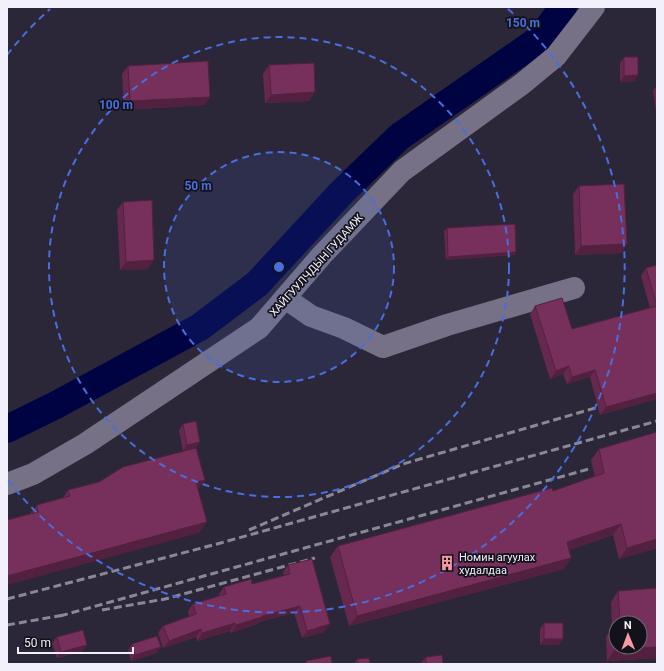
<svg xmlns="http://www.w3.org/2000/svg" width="664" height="671" font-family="Roboto,sans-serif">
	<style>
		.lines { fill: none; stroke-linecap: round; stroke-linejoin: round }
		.river { stroke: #000341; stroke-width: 28 }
		.minor { stroke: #767186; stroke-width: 22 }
		.rail { stroke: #8b8896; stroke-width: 3; stroke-dasharray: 8 4; stroke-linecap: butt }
		.wall { fill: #66284e; fill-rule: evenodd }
		.shaded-wall { fill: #532140 }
		.building { fill: #772f5b; stroke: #532140 }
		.ring { fill: none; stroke: #486edf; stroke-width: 2; stroke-dasharray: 7 5 }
		.labels { text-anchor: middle; stroke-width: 3.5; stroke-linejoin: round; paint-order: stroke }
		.street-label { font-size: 11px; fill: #f2f0fb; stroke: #131119 }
		.poi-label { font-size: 11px; fill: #f2f0fb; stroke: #131119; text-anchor: start }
		.centre { fill: #486edf; stroke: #131119; stroke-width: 2 }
		.ring-label { font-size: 12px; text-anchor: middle; font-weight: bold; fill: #486edf; stroke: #131119; stroke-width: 3.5; stroke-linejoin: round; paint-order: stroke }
	</style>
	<rect width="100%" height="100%" fill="#2b2738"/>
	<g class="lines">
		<path class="river" d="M7,429l49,-24 144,-78 57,-43 85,-92 57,-55 142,-99 22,-31"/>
		<g class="minor">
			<path d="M285,298l26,18 33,12 39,19 64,-22 127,-37"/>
			<path d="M7,484l26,-10 52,-30 174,-116 63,-73 80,-84 120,-87 34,-28 38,-49"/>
		</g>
		<g class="rail">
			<path d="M249,530l154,-66 206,-60"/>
			<path d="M7,599l210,-55 440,-123"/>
			<path d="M102,610l63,-11 150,-41"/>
			<path d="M60,616l529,-147"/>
			<path d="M7,625l57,-10"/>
		</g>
	</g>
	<g class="wall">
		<path d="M624,57l14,18 -4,6 -14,1v-19z"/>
		<path d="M269,65l40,36 -44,2 -2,-29z"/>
		<path d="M128,66l82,31 -6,8 -80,5 -2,-36z"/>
		<path d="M657,86v32l-4,-27z"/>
		<path d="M579,186l48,58 -6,9 -46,2 -2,-61z"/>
		<path d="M123,202l25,67 -28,1 -3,-60z"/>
		<path d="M447,228l69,24 -2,3 -68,5 -2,-29z"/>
		<path d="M657,265v134l-57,16 -10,-38 -23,7 -4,-10 -13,5 -20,-65 5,-8 37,23 78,-21 -9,-32 5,-8z"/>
		<path d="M183,424l13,24 3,85 -169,-19 7,-9 26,-7 5,-8 31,-8 90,-33 -6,2 -4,-21z"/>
		<path d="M599,449l58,99 -38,11 -6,-24 -44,15 2,8 -7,11 -215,57 -19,-69 8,-11 215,-55 42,-14 -4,-17z"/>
		<path d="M288,565l36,67 -22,6 -8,-25 -35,9 -2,2 -26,9 -1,-2 -33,10 -1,-4 -33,11 -5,-15 5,-7 26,-10 -1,-5 5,-7 26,-8v-2l5,-7 28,-3 32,-8 -1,-4z"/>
		<path d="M657,588v70l-50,3 -1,-24 6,-9 -1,-26 7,-11zM616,623h24v24h-24z"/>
		<path d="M544,623l15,22h-19v-16z"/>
		<path d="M57,637l26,14 -26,7 -5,-15z"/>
		<path d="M132,644l25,9 -26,8 -3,-11z"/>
		<path d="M426,657l17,7h-21l-1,-1z"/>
		<path d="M357,659l13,5h-16z"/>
	</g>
	<g class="shaded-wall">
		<path d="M638,75l-4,6 -14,1 4,-6z"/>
		<path d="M315,92l-6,9 -44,2 6,-8z"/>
		<path d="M210,97l-6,8 -80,5 6,-9z"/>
		<path d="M627,244l-6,9 -46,2 6,-9z"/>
		<path d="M516,252l-2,3 -68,5 2,-3z"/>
		<path d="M154,260l-6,9 -28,1 6,-8z"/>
		<path d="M569,366l-6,8 -13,5 6,-8z"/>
		<path d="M595,370l-5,7 -23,7 5,-7z"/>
		<path d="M657,393v6l-57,16 6,-8z"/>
		<path d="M200,442l-4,6 -13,3 4,-6z"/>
		<path d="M205,480l-8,11 -1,-9z"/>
		<path d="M207,522l-8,11 -192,52v-9z"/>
		<path d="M621,524l-8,11 -54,18 8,-11z"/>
		<path d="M657,539v9l-38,11 8,-11z"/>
		<path d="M571,558l-7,11 -215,57 8,-10z"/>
		<path d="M300,606l-6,7 -35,9 -2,2 -26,9 5,-8 26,-9z"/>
		<path d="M235,623l-5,8 -33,10 5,-8z"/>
		<path d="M330,624l-6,8 -22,6 5,-7z"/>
		<path d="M201,629l-5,8 -33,11 6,-7z"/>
		<path d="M544,639h19l-4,6h-19z"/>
		<path d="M87,645l-4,6 -26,7 4,-6z"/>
		<path d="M161,647l-4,6 -26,8 4,-6z"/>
		<path d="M657,647v11l-50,3 8,-12z"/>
	</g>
	<g class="building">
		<path d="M624,57h14v18l-14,1z"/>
		<path d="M208,61l2,36 -80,4 -2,-35z"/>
		<path d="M314,63l1,29 -44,3 -2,-30z"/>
		<path d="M624,184l3,60 -46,2 -2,-60z"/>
		<path d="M152,200l2,60 -28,2 -3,-60z"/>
		<path d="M515,224l1,28 -68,5 -1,-29z"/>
		<path d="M657,265v128l-51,14 -11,-37 -23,7 -3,-11 -13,5 -21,-65 27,-8 10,31 85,-23 -11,-38z"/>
		<path d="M196,421l4,21 -13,3 -4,-21z"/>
		<path d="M657,432v107l-30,9 -6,-24 -54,18 4,16 -214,58 -19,-70 214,-58 1,3 51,-18 -5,-24z"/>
		<path d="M196,448l9,32 -9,2 11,40 -200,54v-56l31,-8 -1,-7 33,-9 -2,-6 31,-8 24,-15z"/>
		<path d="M312,559l18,65 -23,7 -7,-25 -38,10v1l-26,8 -1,-2 -33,10 -1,-4 -32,12 -6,-15 33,-12 -3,-10 33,-10 -2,-7 27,-8 1,5 38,-10 -2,-9z"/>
		<path d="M657,588v59l-42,2 -1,-23h2v21h24v-24h-20l-2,-32z"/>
		<rect x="544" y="623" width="19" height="16"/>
		<path d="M83,630l4,15 -26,7 -4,-15z"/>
		<path d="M157,636l4,11 -26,8 -3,-11z"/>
		<path d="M442,655l1,9h-17v-7z"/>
		<path d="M331,656l1,8h-25l-1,-3z"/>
		<path d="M369,658l1,6h-12l-1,-5z"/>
	</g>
	<circle cx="279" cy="267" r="115" fill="#486edf" fill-opacity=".12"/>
	<g class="ring">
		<circle cx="279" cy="267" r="115"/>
		<circle cx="279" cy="267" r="230"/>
		<path d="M7 55A345 345 0 0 1 50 9M508 9A345 345 0 1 1 7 479"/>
	</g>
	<defs>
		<symbol id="building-bare" viewBox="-9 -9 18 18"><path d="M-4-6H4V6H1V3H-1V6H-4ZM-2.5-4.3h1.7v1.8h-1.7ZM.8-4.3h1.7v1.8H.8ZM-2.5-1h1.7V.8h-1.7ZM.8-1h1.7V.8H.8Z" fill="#f49aa4" stroke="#131119" stroke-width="2.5" paint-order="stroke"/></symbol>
	</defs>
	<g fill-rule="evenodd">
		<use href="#building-bare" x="436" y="552" width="22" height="22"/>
	</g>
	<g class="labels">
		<g class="street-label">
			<text transform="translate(316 265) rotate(-48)" y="4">ХАЙГУУЛЧДЫН ГУДАМЖ</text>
		</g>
		<g class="poi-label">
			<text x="459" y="561">Номин агуулах<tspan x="459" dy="13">худалдаа</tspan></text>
		</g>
	</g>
	<circle cx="279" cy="267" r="6" class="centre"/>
	<g class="ring-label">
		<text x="523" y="27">150 m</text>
		<text x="116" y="109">100 m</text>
		<text x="198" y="190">50 m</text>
	</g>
	<rect width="664" height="671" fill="none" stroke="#f2f0fb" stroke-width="16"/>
	<g transform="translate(628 635) rotate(359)"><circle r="19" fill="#131119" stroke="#6c6a73"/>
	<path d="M0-3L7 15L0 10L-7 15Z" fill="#f49aa4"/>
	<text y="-6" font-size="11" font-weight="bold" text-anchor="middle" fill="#f2f0fb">N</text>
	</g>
	<path d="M18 647v6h115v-6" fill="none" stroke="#f2f0fb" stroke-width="2"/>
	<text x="24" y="647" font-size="12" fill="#f2f0fb" stroke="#131119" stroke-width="3" paint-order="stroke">50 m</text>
</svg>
